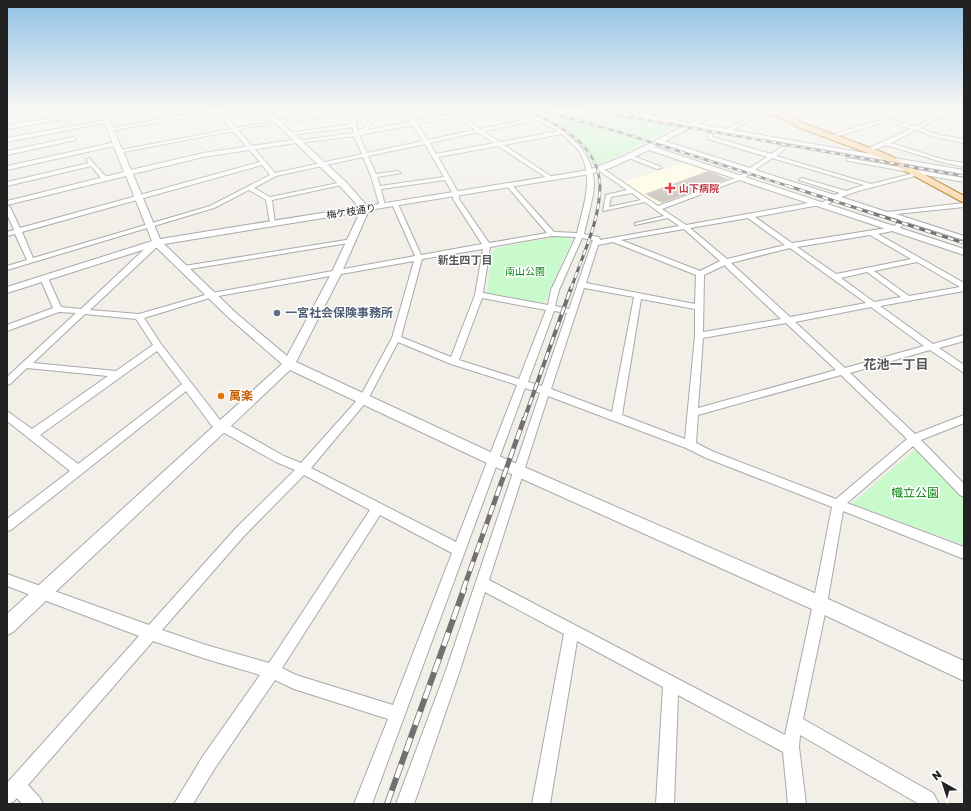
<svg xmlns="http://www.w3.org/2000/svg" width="971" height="811" font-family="'Golos Text','Noto Sans JP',sans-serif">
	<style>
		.education { fill: #ffffe5 }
		.park { fill: #c8facc }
		.parking { fill: #e2e2e2 }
		.building { fill: #c7bfb8 }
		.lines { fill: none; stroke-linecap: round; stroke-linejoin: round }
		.minor-casing { stroke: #a9a9a9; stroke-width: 2 }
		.tertiary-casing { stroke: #a9a9a9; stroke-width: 2 }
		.primary-casing { stroke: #a06b00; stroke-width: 2 }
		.minor { fill: #fff; fill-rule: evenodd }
		.tertiary { fill: #fff; fill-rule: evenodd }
		.primary { fill: #fcd6a4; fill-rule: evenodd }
		.rail-far4-casing { stroke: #707070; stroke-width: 2.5 }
		.rail-far3-casing { stroke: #707070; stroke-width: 3 }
		.rail-far2-casing { stroke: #707070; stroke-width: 4 }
		.rail-far1-casing { stroke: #707070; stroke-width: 5 }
		.rail-casing { stroke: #707070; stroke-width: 6 }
		.rail-far4 { stroke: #fff; stroke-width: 1.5; stroke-dasharray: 5; stroke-linecap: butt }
		.rail-far3 { stroke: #fff; stroke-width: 2; stroke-dasharray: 6; stroke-linecap: butt }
		.rail-far2 { stroke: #fff; stroke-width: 2.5; stroke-dasharray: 8; stroke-linecap: butt }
		.rail-far1 { stroke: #fff; stroke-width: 3.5; stroke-dasharray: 10; stroke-linecap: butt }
		.rail { stroke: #fff; stroke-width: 4.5; stroke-dasharray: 14; stroke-linecap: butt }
		.health-dot { fill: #e0444e; stroke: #fff; stroke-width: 1.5 }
		.service-dot { fill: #5c6f8a; stroke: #fff; stroke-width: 1.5 }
		.food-dot { fill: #e8710a; stroke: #fff; stroke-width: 1.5 }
		.labels { text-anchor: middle; stroke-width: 3; stroke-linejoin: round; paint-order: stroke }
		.far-health-label { font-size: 10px; font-weight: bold; fill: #be3a42; stroke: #fff; text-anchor: start }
		.far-street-label { font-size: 10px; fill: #222; stroke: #fff }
		.far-park-label { font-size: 10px; fill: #0c8416; stroke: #fff }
		.far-neighbourhood-label { font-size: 11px; font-weight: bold; fill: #555; stroke: #fff }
		.service-label { font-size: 12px; font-weight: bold; fill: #4e5e75; stroke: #fff; text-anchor: start }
		.food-label { font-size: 12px; font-weight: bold; fill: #c56008; stroke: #fff; text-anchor: start }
		.park-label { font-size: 12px; fill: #0c8416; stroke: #fff }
		.neighbourhood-label { font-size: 13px; font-weight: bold; fill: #555; stroke: #fff }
	</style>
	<rect width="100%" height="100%" fill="#f2efe9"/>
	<path class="education" d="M685,162l48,16 -74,27 -35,-23z"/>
	<g class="park">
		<path d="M519,109h62l96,16 -44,24 -40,18c-3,-7 -6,-14 -10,-19 -15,-19 -42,-32 -64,-39z"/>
		<path d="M556,237h12l4,3 -28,63 -57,-9 4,-42 9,-5z"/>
		<path d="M917,448l47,49v48l-113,-41z"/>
	</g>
	<path class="parking" d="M93,114l1,4 -44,7 -1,-4z"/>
	<path class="building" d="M708,171l20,8 -66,24 -17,-9z"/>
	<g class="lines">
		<defs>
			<g id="minor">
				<path d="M22,109h10l-25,4v-2z"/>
				<path d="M110,109h9l-112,20v-4z"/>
				<path d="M215,109h14l-7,2 14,17 39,-7 73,-8 -1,-4h4l2,3 30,-3 -16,21 43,-8 -13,-13h5l2,2 27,-2 -2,1 -22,3 8,8 38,-7 -6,-5h5l6,4 30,-4 -27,6 19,14 54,-11 -20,-9c12,-1 26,8 37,14 22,13 44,34 43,63 -1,15 -7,33 -10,48l15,3 1,3 79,-14 -11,-8 -33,7v-2l29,-7 -19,-14 -42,9 3,-16 21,-5 -29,-20v-2h4l56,38 80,-29 8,-6 -90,-29 -1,-1 3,-2 92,29 17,-11 -59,-18v-5h4l1,3 58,17 10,-7h4v2l-9,7 95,28 44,-11 -66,-12 -2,-1v-2l117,20v4l-44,-8 -1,1 -61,16 -17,6 46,15 77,-9v4l-68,7 68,22v4l-57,-18 -10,8 -19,4 86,49v8l-84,15 53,38 31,-9v6l-25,7 25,17v8l-34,-23 -80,23 65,61 49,-19v8l-43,17 43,44v13l-4,-2 -47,-49 -66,57 117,44v12l-121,-48 -16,93 -24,115 130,74 6,11h-20l-119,-69 -1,12 7,57h-18l-5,-52 -105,-57 -4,109h-18l7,-117 -86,-46 -27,163h-18l32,-170 -79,-42 -26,81 -45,131h-18l49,-131 95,-280 -15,-5 -153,416h-18l34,-85 -94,-30 -19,-9 -60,88 -22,36h-19l29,-48 57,-81 -54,-16 -53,-18 -125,144 12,13 3,6h-21l-5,-6 -4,4 -6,2v-21l132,-147 -132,-50v-12l142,51 87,-97 59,-58 -19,-8 -64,-36 -26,-35 -175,139 -4,1v-12l63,-48 -63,-50v-10l25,18 76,-53 -81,-8 -17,16 -3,1v-8l69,-64 -17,-1 -52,19v-6l46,-17 -13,-30 1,-2h3l4,2 13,29 20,2 73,-69h6v4l-70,66 49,4 73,-21 203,-37 -23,-52 3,-2 3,2 23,51 61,-11 -29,-45v-5l-8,-14 -64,9 4,17 -5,1 -9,-31 -8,-19 -87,19 -22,12 16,9 73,-15 3,2 -74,16 3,24 -5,-1 -4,-23 -17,-10 -35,18 -207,62v-4l20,-6 -12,-26 -8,2v-4l7,-2 -7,-16v-9l3,2 10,21 240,-66 -27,-31 -115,22 -3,-2 116,-22 -14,-17 -107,19 -3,-2zM376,113l-12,15 -6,3 -4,-16zM350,115l2,9 -64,9 3,2 62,-8v6l-57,8 3,2 55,-7 8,18 -87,19 -37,-43 37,-7zM456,116l19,14 -47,10 -11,-16zM538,120l20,11 -58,11 -17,-11zM412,125l11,16 -56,12 -8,-18zM478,132l16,11 -58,11 -6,-11zM562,134c6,6 15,13 19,20 13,26 2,53 -4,79l-23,-1 -43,-48h-4v2l40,47 -58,10 -30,-44v-5l-21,-37 60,-11 52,34 2,-1v-2l-48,-32zM425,144l19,33 -64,9 -3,-9 24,-4 -3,-2 -22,3 -8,-18zM772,158l92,27 -18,6 -44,-13 -3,2 41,13 -5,2 -80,-25zM262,165l8,10 -60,31 -177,52 -11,-26zM752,173l78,25 -9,5 -7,-1 -128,23 -24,-16 80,-30zM632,193l9,7 -32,7 2,-10zM835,200l66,20 -8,7 -101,16 -37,-26 59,-11h10zM748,218l37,27 -58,14 -37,-31zM684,229l36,32 -20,10 -79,-31zM870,235l41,24 -75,15 -39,-27zM552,236l24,1 -25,53 -3,15 -65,-12 7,-46zM582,238l11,2 -24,69 -14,-3 4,-16zM613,242l83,33 -1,29 -109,-21 12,-38zM790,248l76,55 -76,14 -59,-54zM483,249l-8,46 -24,62 -50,-20 21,-78zM414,261l-22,77 -32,59 -59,66 -17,-7 -64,-36 -59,-76 -17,-26 69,-21zM917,262l43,25 -51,9 -35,-25zM725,265l1,2 55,52 -78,13 1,-57zM867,272l34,25 -27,5 -33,-24zM584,288l50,9 -22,115 -61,-23zM482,298l64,12 -27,69 -60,-19zM641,299l54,10v27l-10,103 -63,-24zM871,307l53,39 -79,22 -50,-46zM554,311l13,2 -25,73 -14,-4zM85,314l51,5 17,26 -37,26 -83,-8zM786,323l50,47 -138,38 5,-70zM398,342l53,22 66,21 -61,157 -145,-74 56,-67zM157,351l25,33 -104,80 -38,-29zM841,375l66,64 -71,60 -122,-47 -18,-9 2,-28zM548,396l138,52 20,10 126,49 -19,97 -28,131 -296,-155zM304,475l66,35 -101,153 -63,-18 -44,-15 82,-94zM380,515l72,38 -59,152 -97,-30 -14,-7z"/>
				<path d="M266,109h15l-15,2 -2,-1z"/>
				<path d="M597,109l47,6 11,-6h5l-10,7 76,13 40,-19 2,2 -36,18 232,40v4l-365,-64z"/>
				<path d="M691,109h7l16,4 -2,1z"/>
				<path d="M829,109h12l-59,7 -2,-1z"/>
				<path d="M855,109h6l54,18 25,-13 -31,-4 -2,-1 36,3 1,-3h4v3l16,3v2l-18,-2 -26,13 18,7 26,4v4l-29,-6 -19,-7 -25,13 54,17 19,3v4l-22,-5 -56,-17 -17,7 -11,-3 -1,-1 3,-2 9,2 42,-19 -22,-8 -58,17v-2l25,-9 28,-7z"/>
				<path d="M106,120l2,2 -101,20v-4z"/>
				<path d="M73,137l3,2 -1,1 -68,15v-4z"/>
				<path d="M116,142l2,1v2l-111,25v-4z"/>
				<path d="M631,155l30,12 1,1 -5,1 -28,-11v-2z"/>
				<path d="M89,158l17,19v2h-4l-11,-13 -84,20v-4l82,-19 -3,-3z"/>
				<path d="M352,239l4,2 -2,1 -170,28 -4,-2 4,-2z"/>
			</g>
			<path id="tertiary" d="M99,109h6l26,61 72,-17 90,-13 -32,-31h6l79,73 21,24 222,-36 33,-13 97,-48h7l-72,38 310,102v6l-315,-105 -39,18 -20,6 -221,36 -28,64 -45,88 203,94 327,142 138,63v20l-150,-71 -325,-146 -199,-94 -277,262 -6,3v-21l275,-250 -54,-47 -73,-71 -148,47v-6l145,-46 -26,-65 -119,29v-4l117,-29zM296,143l44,43 19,21 -199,32 -27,-65 70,-17zM360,212l-29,62 -44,82 -51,-43 -72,-69z"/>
			<path id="primary" d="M754,109h12l19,4 18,10 84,31 77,42v7l-83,-45 -84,-31 -18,-10 -24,-6z"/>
		</defs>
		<use href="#minor" class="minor-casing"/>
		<use href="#tertiary" class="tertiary-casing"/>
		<use href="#primary" class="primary-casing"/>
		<use href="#minor" class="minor"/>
		<use href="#tertiary" class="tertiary"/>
		<use href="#primary" class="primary"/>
		<defs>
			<g id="rail-far4">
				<path d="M521,109c35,13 79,35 79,78"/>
				<path d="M536,109l83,23 172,55"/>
				<path d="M584,109l380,67"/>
			</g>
			<g id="rail-far3">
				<path d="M788,186l176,57"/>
				<path d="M571,289c11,-33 29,-68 29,-103"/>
			</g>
			<path id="rail-far2" d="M524,420l47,-132"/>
			<path id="rail-far1" d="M463,590l61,-171"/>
			<path id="rail" d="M387,804l77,-215"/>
		</defs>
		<use href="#rail-far4" class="rail-far4-casing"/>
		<use href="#rail-far3" class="rail-far3-casing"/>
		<use href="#rail-far2" class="rail-far2-casing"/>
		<use href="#rail-far1" class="rail-far1-casing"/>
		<use href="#rail" class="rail-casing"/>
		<use href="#rail-far4" class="rail-far4"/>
		<use href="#rail-far3" class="rail-far3"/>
		<use href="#rail-far2" class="rail-far2"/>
		<use href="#rail-far1" class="rail-far1"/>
		<use href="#rail" class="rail"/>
	</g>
	<linearGradient id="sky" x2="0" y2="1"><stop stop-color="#8fc0e4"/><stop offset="0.49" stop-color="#f9f8f5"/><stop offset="1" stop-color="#f9f8f5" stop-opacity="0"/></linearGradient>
	<rect width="971" height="222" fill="url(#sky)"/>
	<path class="health-dot" d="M668 182h4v4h4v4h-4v4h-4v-4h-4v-4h4z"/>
	<circle class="service-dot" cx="277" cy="313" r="4"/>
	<circle class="food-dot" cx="221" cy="396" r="4"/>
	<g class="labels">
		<g class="far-health-label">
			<text x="679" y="192">山下病院</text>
		</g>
		<g class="far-street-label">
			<text transform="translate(351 211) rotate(-9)" y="4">梅ケ枝通り</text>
		</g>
		<g class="far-park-label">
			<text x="525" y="275">南山公園</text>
		</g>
		<g class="far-neighbourhood-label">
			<text x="465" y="264">新生四丁目</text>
		</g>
		<g class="service-label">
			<text x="285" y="317">一宮社会保険事務所</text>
		</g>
		<g class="food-label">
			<text x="229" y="400">萬楽</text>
		</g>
		<g class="park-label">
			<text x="915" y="497">幟立公園</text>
		</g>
		<g class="neighbourhood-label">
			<text x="896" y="369">花池一丁目</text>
		</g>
	</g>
	<rect width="971" height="811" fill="none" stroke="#222222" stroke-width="16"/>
	<g transform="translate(943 783) rotate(321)" stroke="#ffffff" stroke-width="3" paint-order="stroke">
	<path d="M0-3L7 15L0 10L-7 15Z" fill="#222222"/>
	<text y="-6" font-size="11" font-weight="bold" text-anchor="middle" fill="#222222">N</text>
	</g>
</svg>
